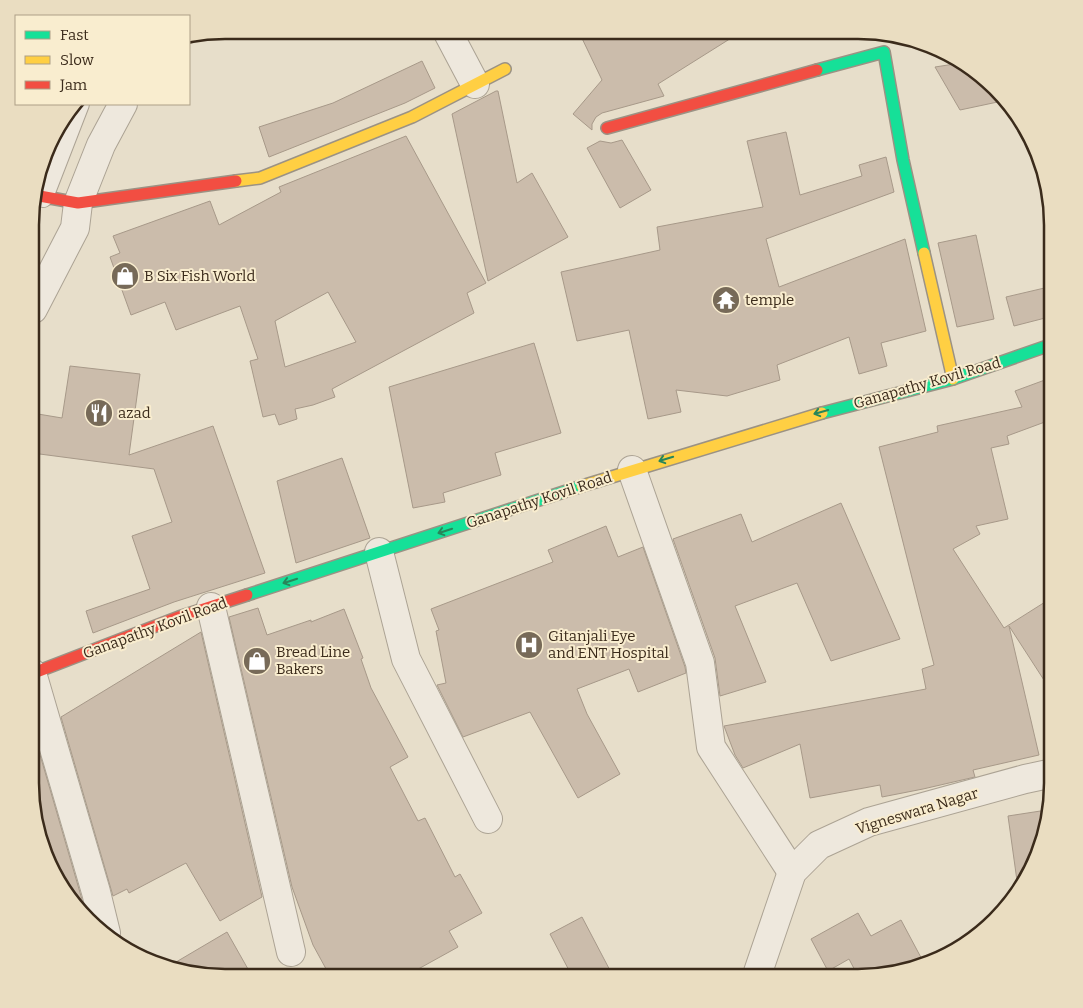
<svg xmlns="http://www.w3.org/2000/svg" width="1083" height="1008" font-family="Bitter,serif">
	<style>
		.building { fill: #cbbcab; stroke: #a79989; fill-rule: evenodd }
		.lines { fill: none; stroke-linecap: round; stroke-linejoin: round }
		.lane-casing { stroke: #aca394; stroke-width: 22 }
		.street-casing { stroke: #aca394; stroke-width: 30 }
		.fast-casing { stroke: #9b9284; stroke-width: 14 }
		.slow-casing { stroke: #9b9284; stroke-width: 14 }
		.jam-casing { stroke: #9b9284; stroke-width: 14 }
		.lane { stroke: #eee8dd; stroke-width: 20 }
		.street { stroke: #eee8dd; stroke-width: 28 }
		.fast { stroke: #16e098; stroke-width: 11 }
		.slow { stroke: #ffcf43; stroke-width: 11 }
		.jam { stroke: #f24e42; stroke-width: 11 }
		.oneway { stroke: #28865a }
		.labels { text-anchor: middle; stroke-width: 4; stroke-linejoin: round; paint-order: stroke }
		.poi-label { font-size: 15px; fill: #3b2b1b; stroke: #f9edcf; text-anchor: start }
		.street-label { font-size: 15px; fill: #3b2b1b; stroke: #f9edcf }
		.rim { fill: none; stroke: #3b2b1b; stroke-width: 2.5 }
	</style>
	<rect width="100%" height="100%" fill="#e7deca"/>
	<g class="building">
		<path d="M578,30h166l-86,54 6,12 -62,17 -6,4 -4,7v6l-19,-16 29,-34z"/>
		<path d="M422,61l13,27 -30,15 -136,54 -10,-30 74,-24z"/>
		<path d="M961,63l44,34 2,3 -47,10 -25,-43z"/>
		<path d="M496,91h2l19,92 15,-10 36,64 -80,44 -36,-167z"/>
		<path d="M786,132l14,63 62,-19 -3,-11 27,-8 8,35 -128,47 13,48 126,-48 21,92 -45,12 6,23 -28,8 -10,-37 -72,28 3,15 -53,16 -51,-6 5,22 -33,7 -19,-89 -52,11 -16,-69 99,-22 -3,-23 106,-20 -16,-66z"/>
		<path d="M406,136l80,147 -19,10 7,20 -142,76 3,8 -22,8 -18,4 2,10 -18,6 -4,-11 -12,3 -13,-56 8,-2 -18,-53 -64,24 -11,-28 -34,13 -21,-58 10,-4 -7,-17 97,-35 9,24 62,-33 -2,-5zM328,292l28,50 -71,25 -10,-46z"/>
		<path d="M622,140l29,50 -31,18 -33,-60 13,-7 11,2z"/>
		<path d="M976,235l18,84 -37,8 -19,-84z"/>
		<path d="M1053,286v30l-39,10 -8,-29z"/>
		<path d="M534,343l27,90 -66,20 6,22 -58,18 2,9 -32,6 -24,-121z"/>
		<path d="M70,366l70,8 -11,81 84,-29 52,147 -91,29 -81,31 -7,-22 64,-22 -18,-53 40,-14 -18,-53 -122,-16v-40l30,5z"/>
		<path d="M1053,377v42l-46,17 2,8 -18,4 17,71 -32,7 4,8 -27,15 51,79 49,-31v97l-44,-68 30,129 -66,15 2,7 -52,12 -41,8 -2,-12 -70,13 -10,-54 -57,24 -8,-13 -11,-29 202,-37 -4,-20 12,-4 -55,-218 59,-15 -1,-6 85,-19 -7,-16z"/>
		<path d="M342,458l28,80 -74,25 -19,-82z"/>
		<path d="M841,503l59,136 -69,22 -34,-78 -62,23 31,76 -46,14 -5,-38 -42,-119 68,-25 11,28z"/>
		<path d="M606,526l12,31 25,-10 42,120 1,6 -48,19 -9,-23 -52,20 10,25 33,60 -42,24 -48,-86 -67,25 -26,-52 9,-2 -10,-52 3,-1 -8,-21 122,-47 -5,-12z"/>
		<path d="M258,608l9,27 44,-15v2l33,-13 19,49 -2,1 10,29 37,69 -18,10 28,54 7,-3 30,59 5,-3 22,39 -33,18 9,16 -56,31h-71l-18,-33 -21,-58 -63,-270z"/>
		<path d="M201,632l61,265 -42,24 -34,-58 -57,30 -2,-4 -14,7 -52,-179z"/>
		<path d="M34,734l47,162 4,15 -4,2 -36,-56 -15,-61 1,-60z"/>
		<path d="M1047,810l-14,59 -15,19 -10,-72z"/>
		<path d="M858,913l13,23 30,-16 24,45 -54,13h-12l-10,-19 -21,12 -17,-32z"/>
		<path d="M582,917l32,61h-41l-23,-44z"/>
		<path d="M227,932l26,46h-28l-54,-13z"/>
	</g>
	<g class="lines">
		<defs>
			<path id="lane" d="M43,197l36,-93"/>
			<g id="street">
				<path d="M447,31l28,53"/>
				<path d="M33,309l42,-81 3,-25 23,-58 22,-41"/>
				<path d="M632,470l68,193 11,84 81,125"/>
				<path d="M379,552l27,107 82,160"/>
				<path d="M211,607l80,345"/>
				<path d="M32,673l64,219 10,41"/>
				<path d="M756,978l36,-106 27,-27 50,-23 156,-43 28,-6"/>
			</g>
			<g id="fast">
				<path d="M817,70l67,-18 19,108 21,93"/>
				<path d="M822,413l131,-34 100,-35"/>
				<path d="M247,595l335,-109"/>
			</g>
			<g id="slow">
				<path d="M236,181l24,-3 152,-61 93,-48"/>
				<path d="M924,253l29,126"/>
				<path d="M582,486l240,-73"/>
			</g>
			<g id="jam">
				<path d="M607,128l210,-58"/>
				<path d="M34,195l44,8 158,-22"/>
				<path d="M31,674l148,-57 68,-22"/>
			</g>
		</defs>
		<use href="#lane" class="lane-casing"/>
		<use href="#street" class="street-casing"/>
		<use href="#fast" class="fast-casing"/>
		<use href="#slow" class="slow-casing"/>
		<use href="#jam" class="jam-casing"/>
		<use href="#lane" class="lane"/>
		<use href="#street" class="street"/>
		<use href="#fast" class="fast"/>
		<use href="#slow" class="slow"/>
		<use href="#jam" class="jam"/>
	</g>
	<defs><path id="oneway-shaft" d="M-6 0H5M1.5-3L5.5 0L1.5 3" fill="none" stroke-width="1.6" stroke-linecap="round" stroke-linejoin="round" transform="scale(1.25)"/></defs>
	<g class="oneway">
		<use href="#oneway-shaft" transform="translate(821 412) rotate(164)"/>
		<use href="#oneway-shaft" transform="translate(666 459) rotate(163)"/>
		<use href="#oneway-shaft" transform="translate(445 531) rotate(162)"/>
		<use href="#oneway-shaft" transform="translate(290 581) rotate(162)"/>
	</g>
	<defs>
		<symbol id="shop-disc" viewBox="-11 -11 22 22"><circle r="9.5" fill="#776a58" stroke="#f9edcf"/><path d="M-5-2.5h2.3a2.7 3.5 0 0 1 5.4 0H5L5.5 6h-11ZM-1.5-2.5h3a1.5 2.3 0 0 0-3 0Z" fill="#fff"/></symbol>
		<symbol id="temple-disc" viewBox="-11 -11 22 22"><circle r="9.5" fill="#776a58" stroke="#f9edcf"/><path d="M0-6L5-2H3V0L6.5 2.5H4V6H1.5V3h-3V6H-4V2.5H-6.5L-3 0V-2H-5Z" fill="#fff"/></symbol>
		<symbol id="restaurant-disc" viewBox="-11 -11 22 22"><circle r="9.5" fill="#776a58" stroke="#f9edcf"/><path d="M-5-6h1v4h1v-4h1v4h1v-4h1v5L-1.5 .5V6h-2V.5L-5-1ZM5-6V6H3V1.5H1.5Q1.5-4 5-6Z" fill="#fff"/></symbol>
		<symbol id="hospital-disc" viewBox="-11 -11 22 22"><circle r="9.5" fill="#776a58" stroke="#f9edcf"/><path d="M-5-5h3v3.5h4V-5h3V5h-3V1.5h-4V5h-3Z" fill="#fff"/></symbol>
	</defs>
	<g fill-rule="evenodd">
		<use href="#shop-disc" x="109" y="260" width="32" height="32"/>
		<use href="#temple-disc" x="710" y="284" width="32" height="32"/>
		<use href="#restaurant-disc" x="83" y="397" width="32" height="32"/>
		<use href="#hospital-disc" x="513" y="629" width="32" height="32"/>
		<use href="#shop-disc" x="241" y="645" width="32" height="32"/>
	</g>
	<g class="labels">
		<g class="poi-label">
			<text x="144" y="281">B Six Fish World</text>
			<text x="745" y="305">temple</text>
			<text x="118" y="418">azad</text>
			<text x="548" y="641">Gitanjali Eye<tspan x="548" dy="17">and ENT Hospital</tspan></text>
			<text x="276" y="657">Bread Line<tspan x="276" dy="17">Bakers</tspan></text>
		</g>
		<g class="street-label">
			<text transform="translate(927 383) rotate(-16)" y="5">Ganapathy Kovil Road</text>
			<text transform="translate(539 500) rotate(-18)" y="5">Ganapathy Kovil Road</text>
			<text transform="translate(155 628) rotate(-20)" y="5">Ganapathy Kovil Road</text>
			<text transform="translate(917 811) rotate(-17)" y="5">Vigneswara Nagar</text>
		</g>
	</g>
	<path d="M0 0H1083V1008H0ZM225 39H858A186 186 0 0 1 1044 225V783A186 186 0 0 1 858 969H225A186 186 0 0 1 39 783V225A186 186 0 0 1 225 39Z" fill="#eaddc1" fill-rule="evenodd"/>
	<path class="rim" d="M225 39H858A186 186 0 0 1 1044 225V783A186 186 0 0 1 858 969H225A186 186 0 0 1 39 783V225A186 186 0 0 1 225 39Z"/>
	<rect x="15" y="15" width="175" height="90" fill="#f9edcf" stroke="#ad9f87"/>
	<rect x="25" y="31" width="25" height="8" fill="#16e098" stroke="#ad9f87"/>
	<text x="60" y="40" font-size="15" fill="#3b2b1b">Fast</text>
	<rect x="25" y="56" width="25" height="8" fill="#ffcf43" stroke="#ad9f87"/>
	<text x="60" y="65" font-size="15" fill="#3b2b1b">Slow</text>
	<rect x="25" y="81" width="25" height="8" fill="#f24e42" stroke="#ad9f87"/>
	<text x="60" y="90" font-size="15" fill="#3b2b1b">Jam</text>
</svg>
